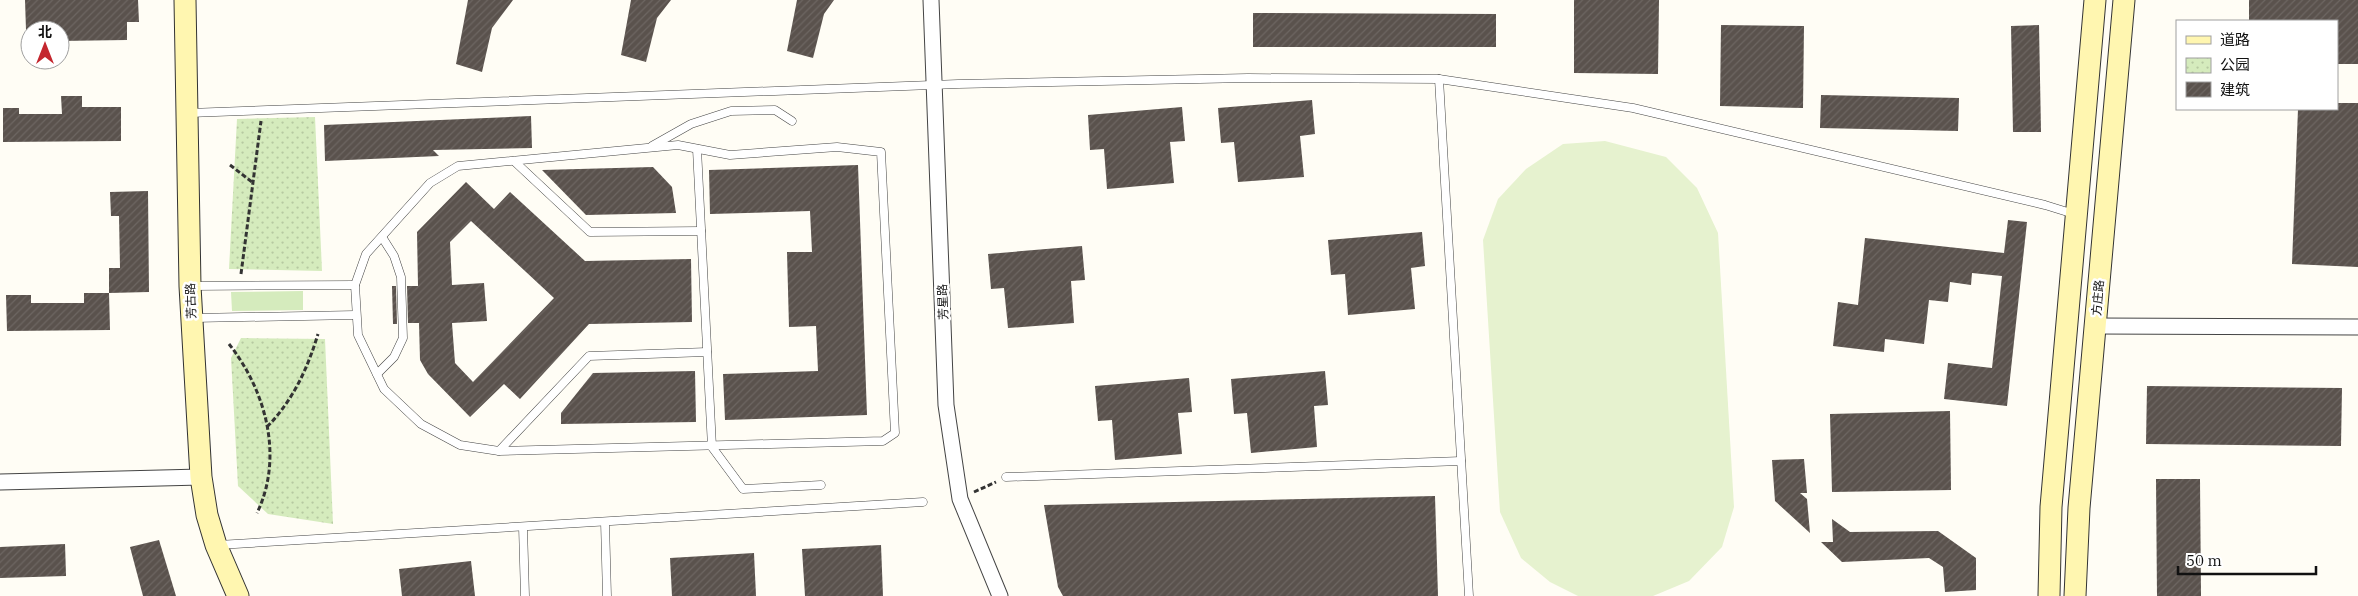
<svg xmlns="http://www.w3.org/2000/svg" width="2358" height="596" font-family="'IBM Plex Serif','Noto Sans SC',serif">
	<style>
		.grass { fill: #d5ebbd }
		.park { fill: url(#park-dots) }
		.pitch { fill: #e6f2cf }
		.building { fill: url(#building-hatch); fill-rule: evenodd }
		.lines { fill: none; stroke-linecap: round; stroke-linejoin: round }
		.lane-casing { stroke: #444; stroke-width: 9 }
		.street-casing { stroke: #444; stroke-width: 17 }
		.secondary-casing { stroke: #333; stroke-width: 23 }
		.path { stroke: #333; stroke-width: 3; stroke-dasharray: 5 2.5; stroke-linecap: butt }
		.lane { stroke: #fff; stroke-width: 8 }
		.street { stroke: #fff; stroke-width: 15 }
		.secondary { stroke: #fff6b0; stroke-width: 21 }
		.labels { text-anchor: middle; stroke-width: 5; stroke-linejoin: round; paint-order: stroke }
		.street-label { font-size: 12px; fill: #111; stroke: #fff }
	</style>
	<defs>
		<pattern id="park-dots" width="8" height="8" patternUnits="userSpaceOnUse" patternTransform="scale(1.25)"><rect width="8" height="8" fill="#d5ebbd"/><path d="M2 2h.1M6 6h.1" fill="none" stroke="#b6c8a1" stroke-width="1.8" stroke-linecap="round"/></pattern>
		<pattern id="building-hatch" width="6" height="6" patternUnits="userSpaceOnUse" patternTransform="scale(1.25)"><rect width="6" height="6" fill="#5a524d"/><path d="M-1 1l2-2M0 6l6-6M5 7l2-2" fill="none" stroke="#6d6662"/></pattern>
	</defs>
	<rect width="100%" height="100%" fill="#fffdf5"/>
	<path class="grass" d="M303,291v19l-71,1 -1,-19z"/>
	<g class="park">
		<path d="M315,117l7,154 -93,-2 8,-150z"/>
		<path d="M241,338l84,1 8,185 -65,-10 -30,-28 -7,-128z"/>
	</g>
	<path class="pitch" d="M1605,141l61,16 31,31 21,45 16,274 -12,40 -33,34 -36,15h-75l-28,-14 -29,-24 -21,-46 -17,-272 15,-41 28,-30 37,-25z"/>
	<g class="building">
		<path d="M25,0h113l1,22h-12v18l-67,1v-11h-34z"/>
		<path d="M468,0h45l-21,28 -10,44 -26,-8z"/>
		<path d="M631,0h40l-14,18 -11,44 -25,-7z"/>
		<path d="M797,0h37l-10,14 -11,44 -26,-7z"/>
		<path d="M1574,0h85l-1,74 -84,-1z"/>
		<path d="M2249,0h109v64h-21v-43h-88z"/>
		<path d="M1253,13l243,1v33h-243z"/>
		<path d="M1721,25l83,1 -1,82 -83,-2z"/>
		<path d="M2039,25l2,107h-28l-2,-106z"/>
		<path d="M1821,95l138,3 -1,33 -138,-3z"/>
		<path d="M61,96h21v11h39v34l-118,1v-34h16v6h43z"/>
		<path d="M1312,100l3,34 -15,2 4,41 -66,5 -4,-40 -13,1 -3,-35z"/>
		<path d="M2337,103h21v164l-66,-3 6,-155h39z"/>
		<path d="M1182,107l3,34 -15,1 4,41 -67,6 -3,-40 -14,1 -2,-35z"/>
		<path d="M531,116l1,32 -99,2 6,6 -114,5 -1,-36z"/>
		<path d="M858,165l9,250 -142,5 -2,-46 95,-3 -2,-45 -27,1 -2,-75h25l-2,-41 -100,3 -1,-44z"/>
		<path d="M653,167l19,20 4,26 -90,2 -44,-45z"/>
		<path d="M466,182l28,27 16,-17 75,69 106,-2 1,63 -103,2 -69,75 -16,-15 -34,33 -42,-43 -8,-14 -1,-37h-11l-1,-37h11l-1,-54zM471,221l83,77 -81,84 -18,-19 -3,-40 35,-2 -3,-38 -32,2 -2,-43z"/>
		<path d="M148,191l1,101 -40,1v-25h11l-1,-52h-8l-1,-24z"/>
		<path d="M2008,220l19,2 -20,184 -63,-7 4,-36 44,5 10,-92 -30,-3 -1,12 -21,-3 -2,20 -19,-2 -5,44 -39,-5 -1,13 -51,-6 5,-44 20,3 7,-67 139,15z"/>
		<path d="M1422,232l3,34 -14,2 4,41 -67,6 -3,-41 -14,1 -3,-35z"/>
		<path d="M1082,246l3,34 -14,1 3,42 -66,5 -4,-40 -13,1 -3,-35z"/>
		<path d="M392,286h4l1,38h-4z"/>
		<path d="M84,293h25l1,37 -103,1 -1,-36h25v8h53z"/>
		<path d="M695,371l1,51 -135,2v-11l32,-40z"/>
		<path d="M1325,371l3,34 -14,1 3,41 -66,6 -4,-40 -13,1 -3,-35z"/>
		<path d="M1189,378l3,34 -14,1 4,41 -67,6 -3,-40 -14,1 -3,-35z"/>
		<path d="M2147,386l195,2 -1,58 -195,-2z"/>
		<path d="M1950,411l1,79 -119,2 -2,-78z"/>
		<path d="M1804,459l3,34h-7l7,6 3,34 -35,-32 -3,-41z"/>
		<path d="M2156,479h44l1,117h-44z"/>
		<path d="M1435,496l3,100h-375l-5,-9 -14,-82z"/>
		<path d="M1832,519l18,13 88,-1 38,27v32l-31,2 -2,-25 -14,-9 -87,4 -21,-20h12z"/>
		<path d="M159,540l17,56h-33l-13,-49z"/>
		<path d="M65,544l1,32 -66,2v-31z"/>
		<path d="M881,545l2,51h-78l-3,-47z"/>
		<path d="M754,553l2,43h-84l-2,-38z"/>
		<path d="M471,561l4,35h-73l-3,-27z"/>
	</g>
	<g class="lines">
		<defs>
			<g id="lane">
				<path d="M1439,79l30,517"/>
				<path d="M189,113l769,-29 290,-6 191,1 194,29 412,97 29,9"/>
				<path d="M678,145l52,10 107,-8 44,5 14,281 -12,8 -384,10 -39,-6 -39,-21 -37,-35 -26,-54 -3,-50 11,-31 64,-71 28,-17z"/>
				<path d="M652,146l39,-22 40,-13 44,-1 17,11"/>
				<path d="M697,149l15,298 31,42 78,-4"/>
				<path d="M514,161l76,71 111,-1"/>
				<path d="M192,286l163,-1"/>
				<path d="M194,318l161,-3"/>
				<path d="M377,374l17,-17 9,-19 -2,-61 -7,-21 -12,-19"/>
				<path d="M499,451l90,-95 118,-4"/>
				<path d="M1006,477l455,-16"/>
				<path d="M605,522l2,74"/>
				<path d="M523,527l2,69"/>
				<path d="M218,545l705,-43"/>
			</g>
			<g id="street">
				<path d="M931,0l15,405 14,94 40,97"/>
				<path d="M2095,326l263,1"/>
				<path d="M0,482l201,-5"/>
			</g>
			<g id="secondary">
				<path d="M185,0l5,286 11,191 6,38 9,30 22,51"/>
				<path d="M2049,596l2,-89 44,-507"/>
				<path d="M2075,596l4,-88 45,-508"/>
			</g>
		</defs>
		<use href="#lane" class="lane-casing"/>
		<use href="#street" class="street-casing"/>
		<use href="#secondary" class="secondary-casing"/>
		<g class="path">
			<path d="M230,165l22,17"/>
			<path d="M241,274l20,-153"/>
			<path d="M229,344c37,47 55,113 28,169"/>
			<path d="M267,427c26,-27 40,-57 51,-93"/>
			<path d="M974,492l22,-10"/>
		</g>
		<use href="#lane" class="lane"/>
		<use href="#street" class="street"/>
		<use href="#secondary" class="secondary"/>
	</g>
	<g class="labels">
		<g class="street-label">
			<text transform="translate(2098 298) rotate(-85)" y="4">方庄路</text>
			<text transform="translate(191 301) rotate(-92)" y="4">芳古路</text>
			<text transform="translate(943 302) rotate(-92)" y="4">芳星路</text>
		</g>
	</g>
	<rect x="2176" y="20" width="162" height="90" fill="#ffffff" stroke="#a0a0a0"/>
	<rect x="2186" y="36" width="25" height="8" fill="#fff6b0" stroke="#a0a0a0"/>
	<text x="2220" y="45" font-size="15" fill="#111111">道路</text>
	<rect x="2186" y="58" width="25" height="15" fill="url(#park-dots)" stroke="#a0a0a0"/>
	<text x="2220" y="70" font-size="15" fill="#111111">公园</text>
	<rect x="2186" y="82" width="25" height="15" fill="url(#building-hatch)" stroke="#a0a0a0"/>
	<text x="2220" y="95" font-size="15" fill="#111111">建筑</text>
	<g transform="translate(45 45)"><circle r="24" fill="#ffffff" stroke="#a0a0a0"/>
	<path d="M0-4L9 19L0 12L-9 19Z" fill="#c4262e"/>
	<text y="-8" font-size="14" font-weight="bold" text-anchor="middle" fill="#111111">北</text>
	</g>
	<path d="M2178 566v8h138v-8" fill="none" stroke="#111111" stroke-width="2.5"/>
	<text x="2186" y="566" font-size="15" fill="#111111" stroke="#ffffff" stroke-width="4" paint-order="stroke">50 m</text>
</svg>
